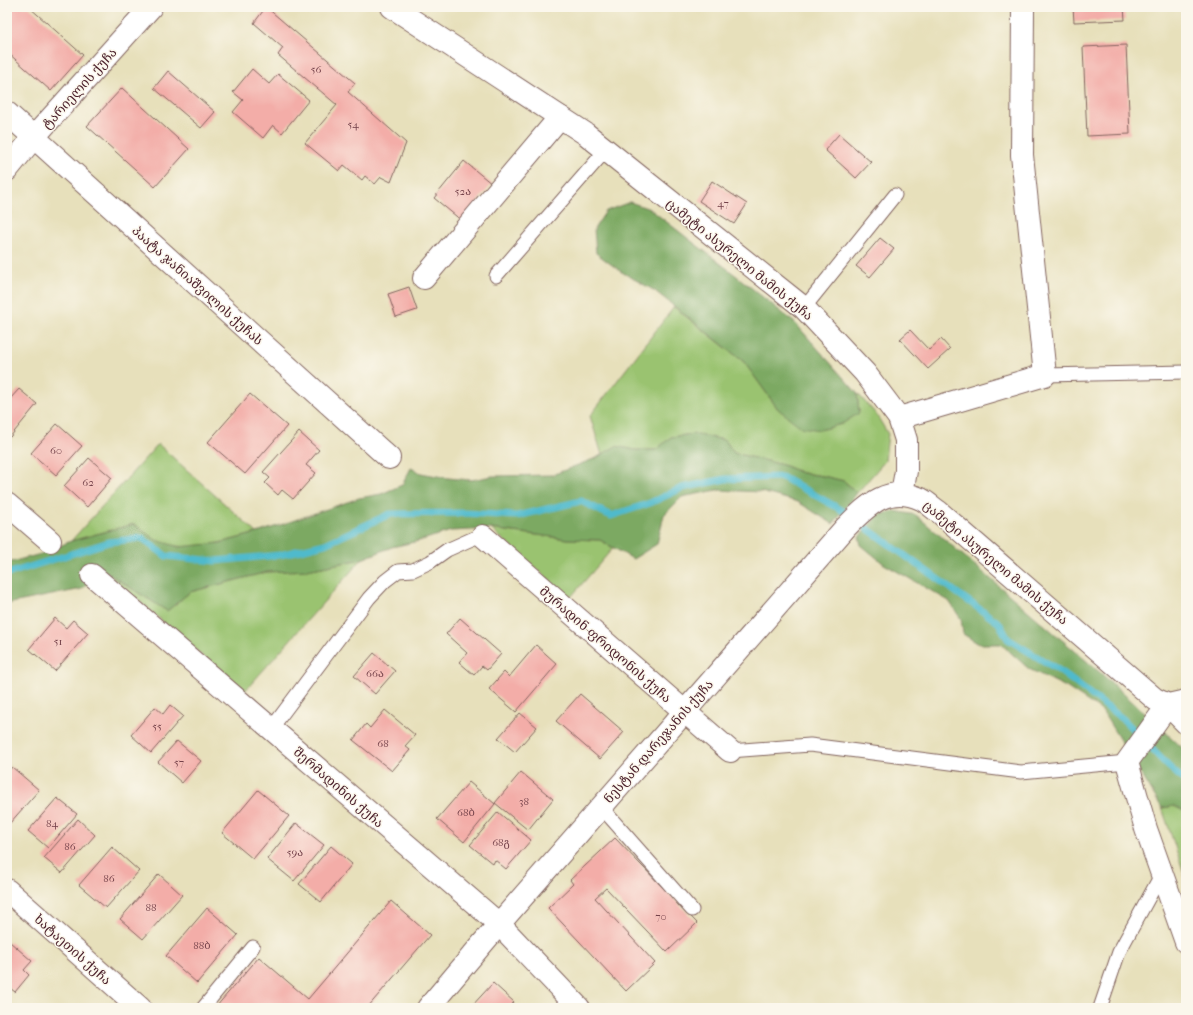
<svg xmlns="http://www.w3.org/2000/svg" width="1193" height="1015" font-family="'IM FELL French Canon','Noto Serif Georgian',serif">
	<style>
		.green { fill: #9ac370; stroke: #72714e }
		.forest { fill: #7ba962; stroke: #626446 }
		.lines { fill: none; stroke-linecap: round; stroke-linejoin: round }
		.stream { stroke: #4fbacc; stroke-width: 7 }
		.building { fill: #f3ada8 }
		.lane-casing { stroke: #81635d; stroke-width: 15 }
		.street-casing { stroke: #81635d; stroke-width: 24 }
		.secondary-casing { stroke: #81635d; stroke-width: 24 }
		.lane { stroke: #fff; stroke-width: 13 }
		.street { stroke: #fff; stroke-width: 22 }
		.secondary { stroke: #fff; stroke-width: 22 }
		.labels { text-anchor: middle; stroke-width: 3; stroke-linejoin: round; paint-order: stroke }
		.number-label { font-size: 11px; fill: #74424a }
		.street-label { font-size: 13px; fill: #4a1f2b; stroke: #fbf7ec }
	</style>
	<rect width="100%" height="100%" fill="#fbf7ec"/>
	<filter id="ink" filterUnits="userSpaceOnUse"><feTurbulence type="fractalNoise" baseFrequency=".025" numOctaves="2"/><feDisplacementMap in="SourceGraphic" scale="8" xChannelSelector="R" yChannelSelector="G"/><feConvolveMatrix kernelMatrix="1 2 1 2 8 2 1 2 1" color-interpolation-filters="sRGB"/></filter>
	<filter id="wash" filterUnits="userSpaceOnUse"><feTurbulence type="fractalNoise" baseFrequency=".012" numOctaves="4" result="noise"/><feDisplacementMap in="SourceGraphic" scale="16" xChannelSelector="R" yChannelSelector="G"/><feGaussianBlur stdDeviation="0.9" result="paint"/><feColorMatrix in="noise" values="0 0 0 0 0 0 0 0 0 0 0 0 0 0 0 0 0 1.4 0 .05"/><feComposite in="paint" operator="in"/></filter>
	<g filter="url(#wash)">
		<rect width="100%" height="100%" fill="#e7e0bb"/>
		<g class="green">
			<path d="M674,307l70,55 34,47 81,4 -2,-20 19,21 12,20 -3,27 -28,32 -13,-12 -21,-5 -21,-3 -19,-8 -49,-12 -9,-13 -32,-6 -22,3 -15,13h-21l-19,-4 -14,9 -12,-39z"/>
			<path d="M158,444l99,89c-30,8 -72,22 -101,7 -7,-4 -15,-11 -22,-16l-63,17z"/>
			<path d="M491,529l77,10 32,1 13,8 -43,50z"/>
			<path d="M362,559l-118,133 -141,-122 64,41 23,-19 77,-20 40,-2z"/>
			<path d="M1174,806l12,6v67l-24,-71z"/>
		</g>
		<g class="forest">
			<path d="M630,202l20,7 88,68 57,46 62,70 2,20 -17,11 -22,6 -19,-3 -23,-18 -34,-47 -89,-71 -35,-20 -24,-18 -2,-24 12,-18z"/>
			<path d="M693,434l32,6 9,13 49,12 19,8 21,3 21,5 13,12 -24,31 -35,-22 -37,-10 -44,-2 -35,7 -18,18 -7,29 -24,15 -33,-19 -32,-1 -77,-10 -40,2 -32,10 -27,6 -30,12 -55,11 -40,2 -77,20 -23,19 -64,-41 -21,19 -75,15v-41l34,-9 30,-13 63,-17 22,16 23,7 41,-4 37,-10 102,-35 22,-4 21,-9 9,-17 10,5 27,5 23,2 21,-4 60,-1 44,-17 20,-12 19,4h21l15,-13z"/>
			<path d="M895,511l21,4 187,160 83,76v61l-12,-6 -12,2 -60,-97 -36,-24 -37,-18 -28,-25h-22l-16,-10 -2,-15 -12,-18 -65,-37 -23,-19 -2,-8 19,-22z"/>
		</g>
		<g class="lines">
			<path class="stream" d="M7,574l102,-32 33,-4 24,18 49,5 65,-6 45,-11 65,-30 75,-1 52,3 64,-15 30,15 39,-13 32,-15 43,-9 57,-2 58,32 159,114 9,16 49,30 66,50 45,47 18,16"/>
		</g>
		<g id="blocks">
			<g class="building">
				<path d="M13,7h16l54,48 -32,36 -44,-39v-39z"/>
				<path d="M266,7l89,76 -7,9 58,51 -15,39 -10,-5 -6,7 -10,-8 -3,4 -18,-15 -5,6 -34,-28 32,-38 -59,-50 5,-7 -29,-25z"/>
				<path d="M1073,7h51l1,13 -51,2z"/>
				<path d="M1126,45l4,89 -43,2 -4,-89z"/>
				<path d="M252,69l17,15 9,-10 31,26 -27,33 -9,-8 -10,13 -30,-26 10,-12 -10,-8z"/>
				<path d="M168,71l47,41 -14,16 -47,-40z"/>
				<path d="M122,88l67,61 -34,38 -68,-61z"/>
				<path d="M839,134l32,28 -15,16 -31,-28z"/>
				<path d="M464,161l28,23 -30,37 -28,-23z"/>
				<path d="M712,181l35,23 -13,20 -35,-23z"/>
				<path d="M880,238l14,11 -24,28 -14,-11z"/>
				<path d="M409,287l8,23 -21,7 -8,-23z"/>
				<path d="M910,330l19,20 12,-11 9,10 -22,20 -28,-30z"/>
				<path d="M19,389l18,15 -27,33 -3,-2v-38l3,2z"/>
				<path d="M250,394l37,32 -42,48 -37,-32z"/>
				<path d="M57,424l25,22 -26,29 -25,-22z"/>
				<path d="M299,432l20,18 -13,15 10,8 -23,26 -11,-9 -4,5 -13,-12 5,-5 -7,-6z"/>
				<path d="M89,458l23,20 -25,29 -23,-21z"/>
				<path d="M55,618l11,10 7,-8 15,13 -33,38 -26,-22z"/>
				<path d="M460,618l41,36 -14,16 -5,-4 -8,9 -15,-13 8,-9 -21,-19z"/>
				<path d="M536,645l21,19 -41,48 -27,-23 15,-17 5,5z"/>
				<path d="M374,653l21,18 -20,23 -21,-18z"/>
				<path d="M580,694l44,38 -24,27 -44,-38z"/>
				<path d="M170,705l13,11 -32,37 -20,-18 24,-28 8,7z"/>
				<path d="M385,710l30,25 -10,11 5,4 -18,21 -39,-31 13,-16 4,4z"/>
				<path d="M520,713l17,14 -22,25 -17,-14z"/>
				<path d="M177,741l24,20 -19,22 -24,-21z"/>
				<path d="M12,767l27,23 -30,34 -2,-2v-49z"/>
				<path d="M521,772l32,27 -25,31 -33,-27z"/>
				<path d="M469,782l26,22 -31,38 -27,-23z"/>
				<path d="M258,790l31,26 -36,43 -31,-26z"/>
				<path d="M57,798l20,16 -29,34 -20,-17z"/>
				<path d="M498,812l33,28 -25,29 -11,-9 -2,4 -23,-19z"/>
				<path d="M78,819l17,16 -33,38 -18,-15z"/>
				<path d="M296,823l28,22 -30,36 -27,-22z"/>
				<path d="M615,838l82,85 -30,29 -61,-64 -11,10 60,65 -29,28 -78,-83 25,-24 -3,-4z"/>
				<path d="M331,846l21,18 -31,38 -22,-18z"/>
				<path d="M112,847l27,24 -33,37 -27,-23z"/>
				<path d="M159,874l23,21 -39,44 -23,-20z"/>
				<path d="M391,901l39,34 -63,73h-152l44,-51 49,42z"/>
				<path d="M207,908l31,27 -41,48 -31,-27z"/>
				<path d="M10,942l22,19 -8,9 5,5 -14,17 -5,-4 -3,3v-45z"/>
				<path d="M493,983l21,19 -5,6h-39z"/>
			</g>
		</g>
	</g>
	<g filter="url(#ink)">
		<use href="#blocks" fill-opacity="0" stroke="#81635d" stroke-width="1"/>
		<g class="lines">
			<defs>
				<g id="lane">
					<path d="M496,276l110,-126"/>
					<path d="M804,308l91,-113"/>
					<path d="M1045,375l141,-3"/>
					<path d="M271,729l98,-131 16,-17 13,-10 15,-1 17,-8 17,-12 27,-12 9,-2"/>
					<path d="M730,751l80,-6 211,27 106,-10"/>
					<path d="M601,807l91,103"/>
					<path d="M203,1008l50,-61"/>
					<path d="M1100,1008l19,-56 42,-77"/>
				</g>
				<g id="street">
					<path d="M7,113l382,345"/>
					<path d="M7,170l27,-33 117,-130"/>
					<path d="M424,278l136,-161"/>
					<path d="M899,418l146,-43 -23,-220 1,-148"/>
					<path d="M7,504l43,37"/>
					<path d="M483,536l247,215"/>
					<path d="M92,575l407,349 80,84"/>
					<path d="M1186,723l-18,-18 -41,57 19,67 40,113"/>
					<path d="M7,890l133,118"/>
				</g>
				<g id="secondary">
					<path d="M392,7l194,127 218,174 61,65 34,45 7,22v31l-4,22"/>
					<path d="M428,1008l71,-84 347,-397c22,-22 42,-43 75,-28 6,3 12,9 18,13l216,187 13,6 18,-4"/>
				</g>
			</defs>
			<use href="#lane" class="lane-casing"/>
			<use href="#street" class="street-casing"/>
			<use href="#secondary" class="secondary-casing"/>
			<use href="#lane" class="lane"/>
			<use href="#street" class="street"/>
			<use href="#secondary" class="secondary"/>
		</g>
	</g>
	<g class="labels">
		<g class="number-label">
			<text x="316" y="73">56</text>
			<text x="353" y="128">54</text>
			<text x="463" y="195">52ა</text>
			<text x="723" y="207">47</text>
			<text x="56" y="454">60</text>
			<text x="88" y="486">62</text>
			<text x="58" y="645">51</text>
			<text x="375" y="677">66ა</text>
			<text x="157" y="730">55</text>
			<text x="383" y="747">68</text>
			<text x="179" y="766">57</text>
			<text x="524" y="805">38</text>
			<text x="466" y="816">68ბ</text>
			<text x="52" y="827">84</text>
			<text x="501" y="846">68გ</text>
			<text x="70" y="850">86</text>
			<text x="295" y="856">59ა</text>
			<text x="109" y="882">86</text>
			<text x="151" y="911">88</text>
			<text x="661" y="920">70</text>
			<text x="202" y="949">88ბ</text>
		</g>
		<g class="street-label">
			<text transform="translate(79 88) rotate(-48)" y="5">ტარიელის ქუჩა</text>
			<text transform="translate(740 259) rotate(39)" y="5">ცამეტი ასურელი მამის ქუჩა</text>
			<text transform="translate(198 285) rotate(42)" y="5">პაატა ჯანიაშვილის ქუჩას</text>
			<text transform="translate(996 562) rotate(40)" y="5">ცამეტი ასურელი მამის ქუჩა</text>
			<text transform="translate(606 644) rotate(41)" y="5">მურადინ-ფრიდონის ქუჩა</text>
			<text transform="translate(658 741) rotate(-49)" y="5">ნესტან-დარეჯანის ქუჩა</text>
			<text transform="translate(339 787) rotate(41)" y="5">შერმადინის ქუჩა</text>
			<text transform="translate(73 949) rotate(42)" y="5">ხატაეთის ქუჩა</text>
		</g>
	</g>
	<rect width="1193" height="1015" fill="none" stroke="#fbf7ec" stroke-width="24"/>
</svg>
